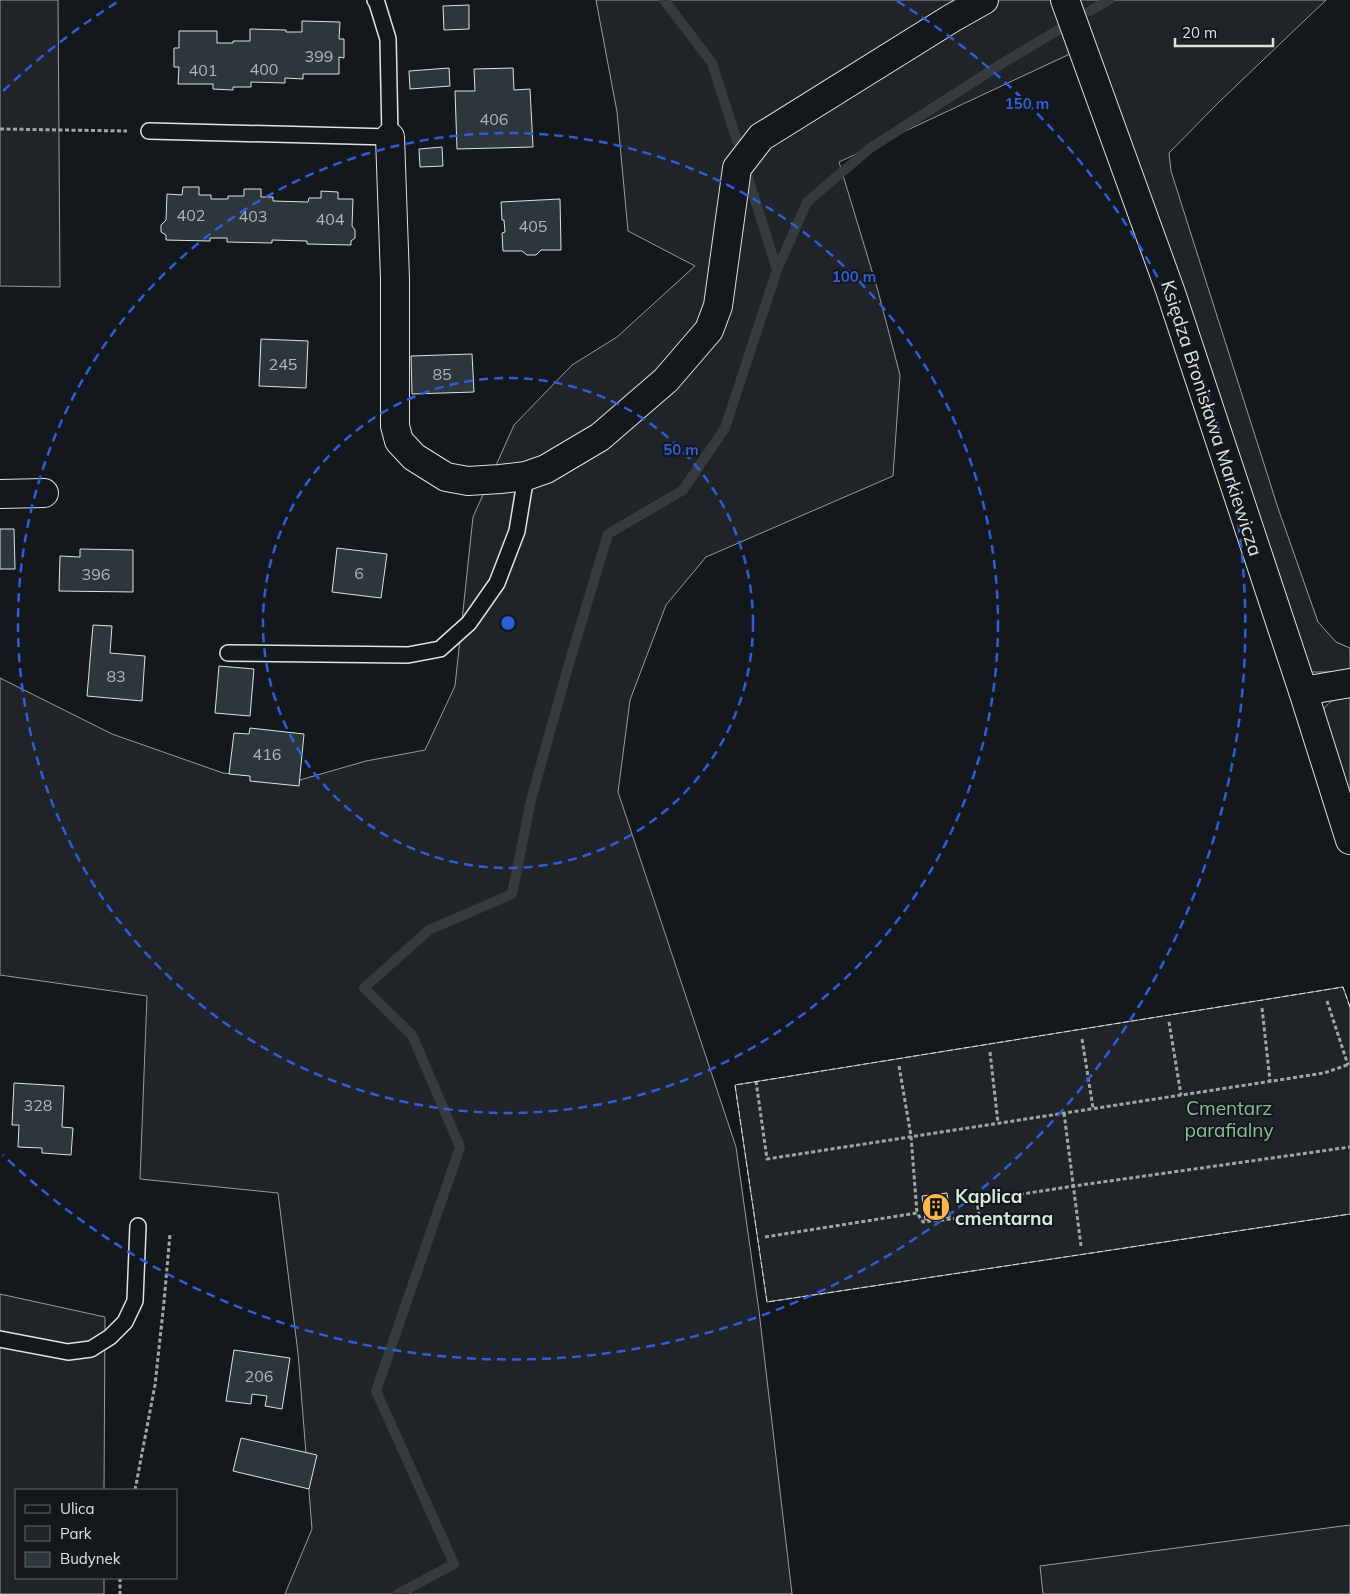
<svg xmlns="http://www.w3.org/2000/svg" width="1350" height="1594" font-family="Mulish,sans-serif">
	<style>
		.green { fill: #202428; stroke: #939e99 }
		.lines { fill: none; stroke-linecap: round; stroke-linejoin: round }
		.stream { stroke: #363b3e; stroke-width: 10 }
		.building { fill: #2c363c; stroke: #d8e6dc }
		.lane-casing { stroke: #d8e6dc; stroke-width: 18 }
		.street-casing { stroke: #d8e6dc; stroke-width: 30 }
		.path { stroke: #9da8a2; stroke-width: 3; stroke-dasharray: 4 2.5; stroke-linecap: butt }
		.lane { stroke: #14181c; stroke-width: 15 }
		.street { stroke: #14181c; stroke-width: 28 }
		.fence { stroke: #d8e6dc; stroke-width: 1; stroke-dasharray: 6 2.5; stroke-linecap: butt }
		.ring { fill: none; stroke: #305dd8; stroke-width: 2.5; stroke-dasharray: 9 6 }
		.labels { text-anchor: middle; stroke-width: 4; stroke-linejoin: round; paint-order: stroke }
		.number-label { font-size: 16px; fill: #adbab4 }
		.street-label { font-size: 19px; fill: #d8e6dc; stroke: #14181c }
		.park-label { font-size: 19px; fill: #8ac095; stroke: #14181c }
		.poi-label { font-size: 19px; font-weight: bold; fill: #d8e6dc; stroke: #14181c; text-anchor: start }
		.centre { fill: #305dd8; stroke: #14181c; stroke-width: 2.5 }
		.ring-label { font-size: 15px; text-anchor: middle; font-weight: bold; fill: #305dd8; stroke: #14181c; stroke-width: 4; stroke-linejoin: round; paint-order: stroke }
	</style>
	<rect width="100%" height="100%" fill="#14181c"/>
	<g class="green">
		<path d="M0,0h58l2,287 -60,-1z"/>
		<path d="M596,0h730l-108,103 -49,50 2,18 107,337 40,114 18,20 14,6v24h-45l-233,-619 -233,109 39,129 22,84 -7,101 -187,81 -40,48 -36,95 -12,92 118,355 23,164 33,283h-507l27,-65 -14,-176 -20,-160 -138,-14 7,-183 -147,-21v-297l112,56 111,39 77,7 66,-19 59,-11 30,-64 18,-169 41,-92 58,-60 45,-28 78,-71 -67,-35 -11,-119z"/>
		<path d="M1350,694v120l-27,-104c7,-10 15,-13 27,-16z"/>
		<path d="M1343,987l7,20v207l-583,88 -32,-217z"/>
		<path d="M0,1294l105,23 -1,173h-88v88h88v16h-104z"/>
		<path d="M1350,1525v69h-307l-3,-28z"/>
	</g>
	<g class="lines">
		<g class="stream">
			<path d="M664,0l48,63 25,78"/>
			<path d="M1090,11l19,-11"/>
			<path d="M747,174l30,96"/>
			<path d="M398,1594l56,-30 -78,-173 84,-244 -48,-112 -48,-47 65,-58 83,-36 19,-94 37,-133 40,-133 75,-44 42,-62 52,-158 30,-68 62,-53 137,-88 54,-32"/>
		</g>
	</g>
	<g class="building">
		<path d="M469,5v24l-25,1 -1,-24z"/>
		<path d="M302,21l38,1 -1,17h5v19l-5,-1v17h-36v5l-18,-1v5l-34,-1v5h-18v3l-20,-1v-5h-35l1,-17h-5v-19h5v-17h38v12h16v-2h17v-12l36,1v2h16z"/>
		<path d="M449,68l1,18 -40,3 -1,-18z"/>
		<path d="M513,68l1,22 16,-1 3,58 -76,2 -2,-58h20l-1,-22z"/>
		<path d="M442,147l1,19 -23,1 -1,-18z"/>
		<path d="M183,187h16v8h12v4h17v-3h16v-7h17v8h12v4l35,1 1,-4h12v-7l17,1v7h15l-1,27 3,4v8l-4,3v4l-44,-1v-3l-35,-1v3l-45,-1v-4h-17v3l-44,-1v-5l-5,-3v-7l5,-5 1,-26 15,1z"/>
		<path d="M560,199l1,51h-20l-5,5h-9l-5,-4h-19l-1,-18 3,-1 -1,-12h-2l-1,-18z"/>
		<path d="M261,339l47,2 -2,47 -47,-2z"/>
		<path d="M472,354l2,38 -62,2 -1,-38z"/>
		<path d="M0,529h14l1,40h-15z"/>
		<path d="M337,548l50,6 -6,44 -49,-6z"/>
		<path d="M80,549l53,1v42l-74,-1 1,-35 20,1z"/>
		<path d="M93,625l19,1 -2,27 35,3 -3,45 -55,-5z"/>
		<path d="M219,666l35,3 -4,47 -35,-3z"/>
		<path d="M250,728l54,6 -5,52 -49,-5v-5l-21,-2 5,-41 15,1z"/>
		<path d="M14,1083l50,3 -2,41 11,1 -2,27 -29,-2v-5l-24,-1 1,-22h-7z"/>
		<path d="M947,1193l3,24 -25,3 -3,-24z"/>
		<path d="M234,1350l56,8 -8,51 -17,-3 2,-10 -15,-2 -1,10 -25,-3z"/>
		<path d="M241,1438l76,17 -8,34 -76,-18z"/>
	</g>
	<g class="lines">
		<defs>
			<g id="lane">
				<path d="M149,131l241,6 -2,-98 -11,-36 -2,-3"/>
				<path d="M228,653l180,2 32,-6 29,-26 28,-40 20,-52 9,-55"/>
				<path d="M0,1339l68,13 23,-3 19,-12 15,-15 10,-21 3,-75"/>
			</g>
			<g id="street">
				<path d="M1065,0l105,290 133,401 47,149"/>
				<path d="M390,137l5,142v147l4,15 15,16 32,20 22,4 32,-2 26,-3 20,-7 54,-32 66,-57 43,-50 9,-24 19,-138 24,-31 191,-119 32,-18"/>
				<path d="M0,494l44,-1"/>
				<path d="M1303,691l47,-8"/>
			</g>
		</defs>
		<use href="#lane" class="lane-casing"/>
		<use href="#street" class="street-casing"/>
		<g class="path">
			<path d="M0,129l127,2"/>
			<path d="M1327,1001l21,64"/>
			<path d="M1262,1008l8,73"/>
			<path d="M1169,1022l12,73"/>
			<path d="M1082,1039l11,69"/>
			<path d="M990,1052l8,71"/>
			<path d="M899,1066l12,70 6,77"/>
			<path d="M756,1081l11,78 557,-86 26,-9"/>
			<path d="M1064,1113l17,133"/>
			<path d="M765,1237l152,-24 6,9 56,-6 -2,-15 97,-15 276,-39"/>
			<path d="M135,1490l20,-105 9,-83 6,-68"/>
			<path d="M120,1578v16"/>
		</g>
		<use href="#lane" class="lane"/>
		<use href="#street" class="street"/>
		<path class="fence" d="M1350,1007l-7,-20 -608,98 32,217 583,-88"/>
	</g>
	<g class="ring">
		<circle cx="508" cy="623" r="245"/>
		<circle cx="508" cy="623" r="490"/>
		<path d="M3 91A734 734 0 0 1 119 1M897 1A734 734 0 1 1 3 1155"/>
	</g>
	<defs>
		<symbol id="building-disc" viewBox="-11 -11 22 22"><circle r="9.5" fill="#ffb74d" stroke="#14181c"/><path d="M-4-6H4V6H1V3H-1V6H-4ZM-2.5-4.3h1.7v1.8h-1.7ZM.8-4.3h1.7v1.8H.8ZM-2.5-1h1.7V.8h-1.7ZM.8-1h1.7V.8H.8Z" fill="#111"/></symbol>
	</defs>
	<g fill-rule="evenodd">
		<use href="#building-disc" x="920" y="1191" width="32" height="32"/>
	</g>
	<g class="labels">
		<g class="number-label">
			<text x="319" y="62">399</text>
			<text x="264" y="75">400</text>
			<text x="203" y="76">401</text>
			<text x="494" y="125">406</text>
			<text x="191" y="221">402</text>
			<text x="253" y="222">403</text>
			<text x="330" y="225">404</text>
			<text x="533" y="232">405</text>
			<text x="283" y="370">245</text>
			<text x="442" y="380">85</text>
			<text x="359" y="579">6</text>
			<text x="96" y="580">396</text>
			<text x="116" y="682">83</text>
			<text x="267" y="760">416</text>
			<text x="38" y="1111">328</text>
			<text x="259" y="1382">206</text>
		</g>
		<g class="street-label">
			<text transform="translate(1212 418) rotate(72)" y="7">Księdza Bronisława Markiewicza</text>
		</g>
		<g class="park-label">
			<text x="1229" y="1115">Cmentarz<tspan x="1229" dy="22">parafialny</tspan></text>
		</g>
		<g class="poi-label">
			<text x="955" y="1203">Kaplica<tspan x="955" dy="22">cmentarna</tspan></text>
		</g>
	</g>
	<circle cx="508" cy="623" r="8" class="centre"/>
	<g class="ring-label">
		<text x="1027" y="109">150 m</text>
		<text x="854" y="282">100 m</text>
		<text x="681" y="455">50 m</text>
	</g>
	<rect x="15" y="1489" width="162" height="90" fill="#14181c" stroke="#626a69"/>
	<rect x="25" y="1505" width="25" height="8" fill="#14181c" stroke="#626a69"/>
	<text x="60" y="1514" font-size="15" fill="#d8e6dc">Ulica</text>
	<rect x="25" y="1526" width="25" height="15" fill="#202428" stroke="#626a69"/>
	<text x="60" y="1539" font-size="15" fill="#d8e6dc">Park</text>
	<rect x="25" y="1552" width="25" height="15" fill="#2c363c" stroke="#626a69"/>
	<text x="60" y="1564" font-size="15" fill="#d8e6dc">Budynek</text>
	<path d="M1175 38v8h98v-8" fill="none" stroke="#d8e6dc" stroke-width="2.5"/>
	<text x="1182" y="38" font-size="15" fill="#d8e6dc" stroke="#14181c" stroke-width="4" paint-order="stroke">20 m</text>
</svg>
